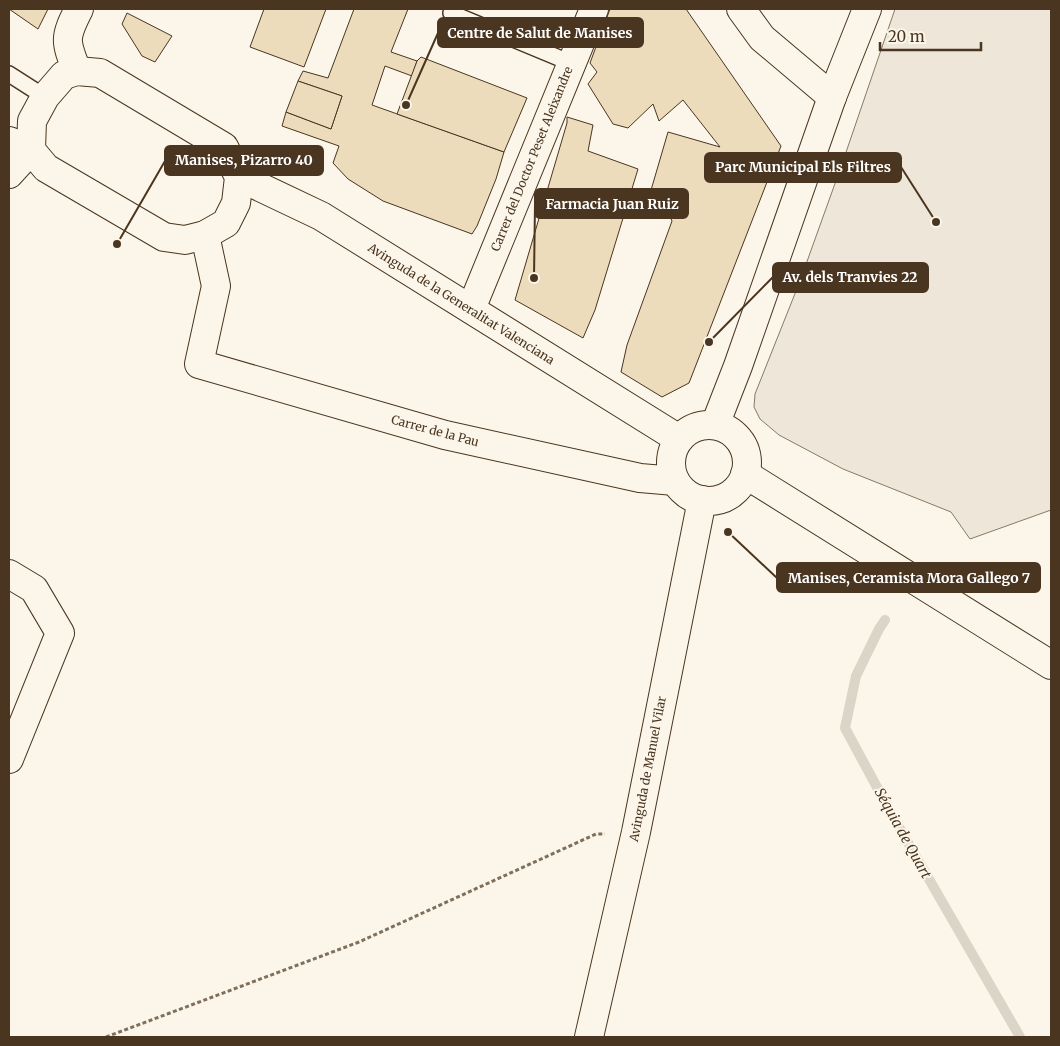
<svg xmlns="http://www.w3.org/2000/svg" width="1060" height="1046" font-family="Merriweather,serif">
	<style>
		.green { fill: #ede6d9; stroke: #887966 }
		.lines { fill: none; stroke-linecap: round; stroke-linejoin: round }
		.stream { stroke: #dcd4c6; stroke-width: 10 }
		.building { fill: #ecdcbc; stroke: #4a3520 }
		.service-casing { stroke: #4a3520; stroke-width: 18 }
		.minor-casing { stroke: #4a3520; stroke-width: 30 }
		.secondary-casing { stroke: #4a3520; stroke-width: 30 }
		.path { stroke: #7f6f5c; stroke-width: 3; stroke-dasharray: 4 2.5; stroke-linecap: butt }
		.service { stroke: #fbf6e9; stroke-width: 15 }
		.minor { stroke: #fbf6e9; stroke-width: 28 }
		.secondary { stroke: #fbf6e9; stroke-width: 28 }
		.labels { text-anchor: middle; stroke-width: 4; stroke-linejoin: round; paint-order: stroke }
		.street-label { font-size: 12px; fill: #4a3520; stroke: #fbf6e9 }
		.water-label { font-size: 14px; font-style: italic; fill: #4a3520; stroke: #fbf6e9 }
		.leader { fill: none; stroke: #4a3520; stroke-width: 2 }
		.callout-dot { fill: #4a3520; stroke: #fbf6e9; stroke-width: 2 }
		.callout { fill: #4a3520; stroke: #4a3520; stroke-width: 2 }
		.callout-label { font-size: 14px; text-anchor: middle; font-weight: bold; fill: #fff }
	</style>
	<rect width="100%" height="100%" fill="#fbf6e9"/>
	<path class="green" d="M895,9h156v501l-81,29 -19,-27 -108,-43 -64,-34 -19,-16 -6,-12 1,-13 45,-113 42,-117z"/>
	<g class="lines">
		<path class="stream" d="M885,620l-6,9 -23,47 -11,52 47,87 128,222"/>
	</g>
	<g class="building">
		<path d="M9,9h39l-10,20z"/>
		<path d="M264,9h62l-22,58 -54,-20z"/>
		<path d="M354,9h54l-17,43 26,9 -5,15 -27,-10 -13,39 132,47 -8,27 -19,47 -5,8 -89,-33 -35,-22 -15,-16 6,-17 -57,-20 4,-14 45,17 11,-33 -44,-15 5,-10 25,7z"/>
		<path d="M610,9h76l95,137 -92,237 -27,14 -41,-25 6,-27 45,-124 -10,-24h-13l19,-65 52,15 -37,-47 -24,21 -6,-17 -25,24 -15,-4 -25,-40 9,-12 -7,-9z"/>
		<path d="M127,13l45,23 -17,26 -13,-6 -20,-32z"/>
		<path d="M421,57l106,41 -23,54 -107,-38 20,-53z"/>
		<path d="M298,81l44,15 -11,33 -45,-17z"/>
		<path d="M567,117l26,8 -5,26 50,18 -43,141 -12,28 -68,-38 52,-177z"/>
	</g>
	<g class="lines">
		<defs>
			<g id="service">
				<path d="M451,13l120,50"/>
				<path d="M9,74l36,23"/>
			</g>
			<g id="minor">
				<path d="M77,71c-12,-30 -13,-33 2,-62"/>
				<path d="M9,174l22,-24"/>
				<path d="M205,235l11,51 -17,78 246,71 195,43 35,3"/>
				<path d="M471,309l123,-300"/>
				<path d="M9,574l25,15 26,44 -51,126"/>
				<path d="M589,1037l47,-205 66,-332"/>
			</g>
			<g id="secondary">
				<path d="M741,9l21,29 70,59"/>
				<path d="M9,141l22,9 15,18 118,69 21,3 20,-5 21,-12 10,-20 3,-26 -15,-30 -124,-74 -23,-2 -13,4 -19,22 -13,24 -1,29"/>
				<path d="M239,177l82,39 358,223"/>
				<circle cx="709" cy="463" r="38"/>
				<path d="M715,425l23,-59 94,-269 35,-88"/>
				<path d="M745,474l306,191"/>
			</g>
		</defs>
		<use href="#service" class="service-casing"/>
		<use href="#minor" class="minor-casing"/>
		<use href="#secondary" class="secondary-casing"/>
		<path class="path" d="M106,1037l253,-95 237,-108h9"/>
		<use href="#service" class="service"/>
		<use href="#minor" class="minor"/>
		<use href="#secondary" class="secondary"/>
	</g>
	<g class="labels">
		<g class="street-label">
			<text transform="translate(532 159) rotate(-68)" y="4">Carrer del Doctor Peset Aleixandre</text>
			<text transform="translate(461 304) rotate(32)" y="4">Avinguda de la Generalitat Valenciana</text>
			<text transform="translate(435 431) rotate(15)" y="4">Carrer de la Pau</text>
			<text transform="translate(648 769) rotate(-79)" y="4">Avinguda de Manuel Vilar</text>
		</g>
		<g class="water-label">
			<text transform="translate(903 833) rotate(61)" y="5">Séquia de Quart</text>
		</g>
	</g>
	<path class="leader" d="M406 105L438 33M117 244L165 161M936 222L901 167M534 278L535 204M709 342L773 277M728 532L777 578"/>
	<g class="callout-dot">
		<circle cx="406" cy="105" r="5"/>
		<circle cx="117" cy="244" r="5"/>
		<circle cx="936" cy="222" r="5"/>
		<circle cx="534" cy="278" r="5"/>
		<circle cx="709" cy="342" r="5"/>
		<circle cx="728" cy="532" r="5"/>
	</g>
	<g class="callout">
		<rect x="438" y="18" width="205" height="29" rx="5"/>
		<rect x="165" y="146" width="158" height="29" rx="5"/>
		<rect x="705" y="153" width="196" height="29" rx="5"/>
		<rect x="535" y="189" width="153" height="29" rx="5"/>
		<rect x="773" y="263" width="155" height="29" rx="5"/>
		<rect x="777" y="563" width="263" height="29" rx="5"/>
	</g>
	<g class="callout-label">
		<text x="540" y="38">Centre de Salut de Manises</text>
		<text x="244" y="165">Manises, Pizarro 40</text>
		<text x="803" y="172">Parc Municipal Els Filtres</text>
		<text x="612" y="209">Farmacia Juan Ruiz</text>
		<text x="850" y="282">Av. dels Tranvies 22</text>
		<text x="909" y="583">Manises, Ceramista Mora Gallego 7</text>
	</g>
	<rect width="1060" height="1046" fill="none" stroke="#4a3520" stroke-width="20"/>
	<path d="M880 42v8h101v-8" fill="none" stroke="#4a3520" stroke-width="2.5"/>
	<text x="888" y="42" font-size="15" fill="#4a3520" stroke="#fbf6e9" stroke-width="4" paint-order="stroke">20 m</text>
</svg>
